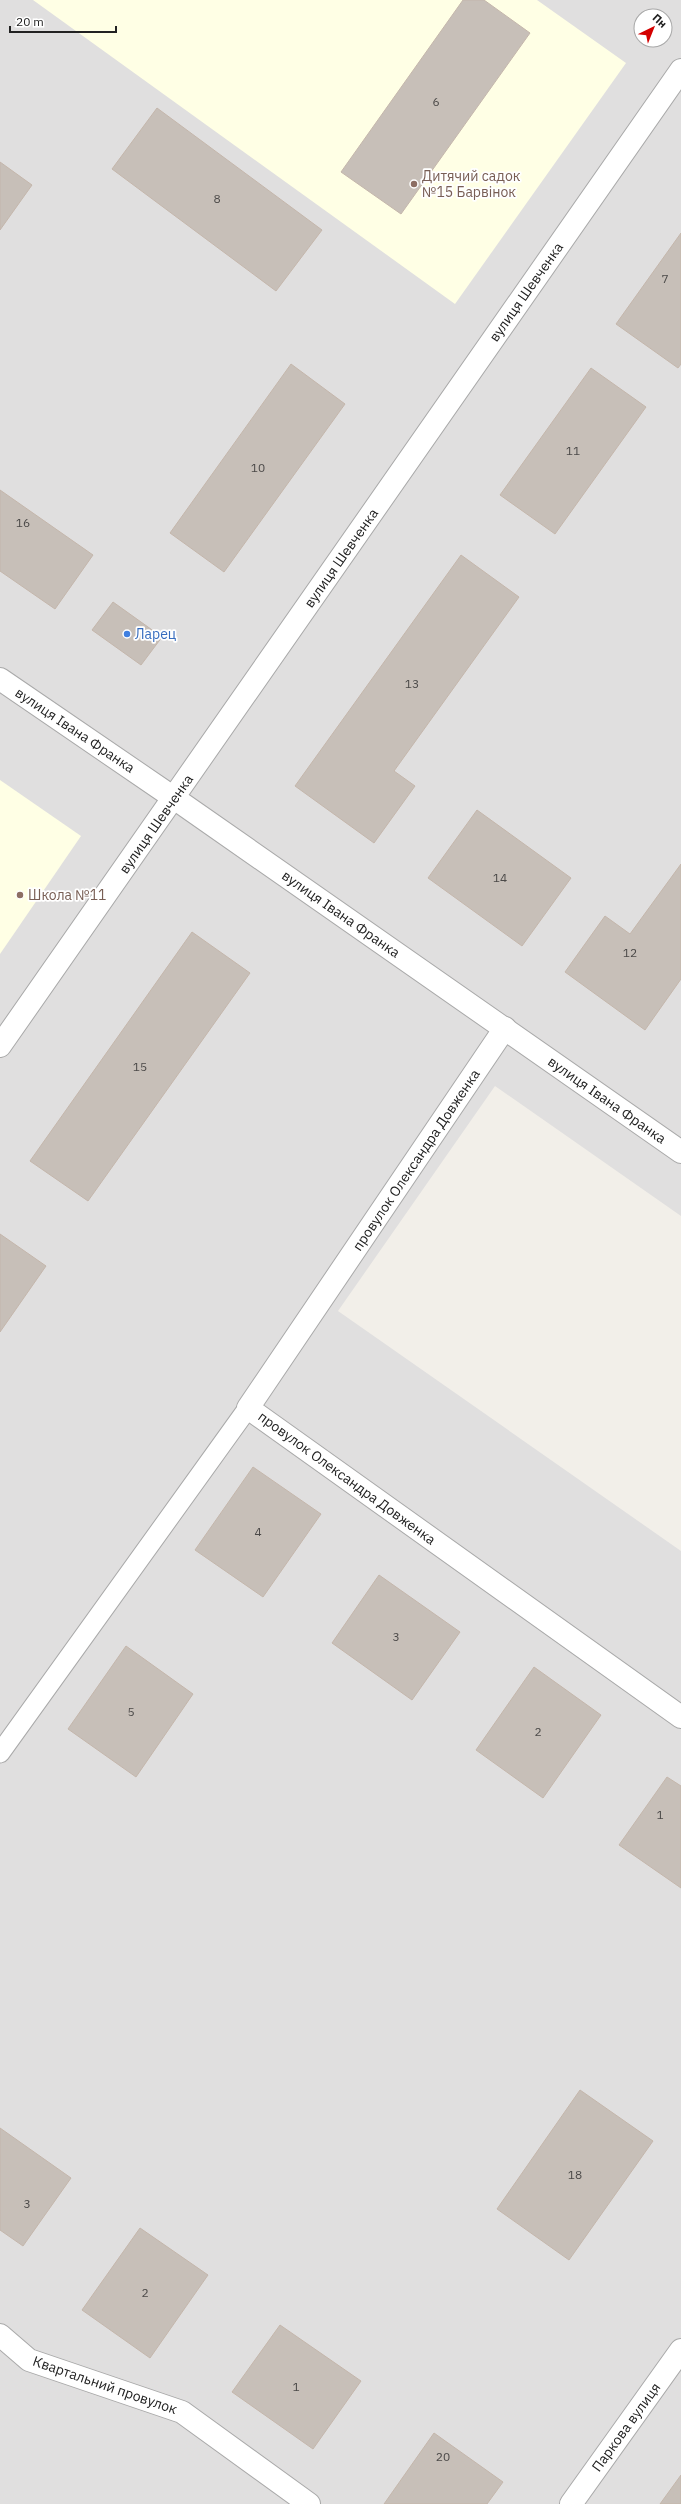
<svg xmlns="http://www.w3.org/2000/svg" width="681" height="2504" font-family="'IBM Plex Sans',sans-serif">
	<style>
		.residential { fill: #e0dfdf; fill-rule: evenodd }
		.education { fill: #ffffe5 }
		.building { fill: #c7bfb8; stroke: #c4b6ab }
		.lines { fill: none; stroke-linecap: round; stroke-linejoin: round }
		.lane-casing { stroke: #a9a9a9; stroke-width: 21 }
		.street-casing { stroke: #a9a9a9; stroke-width: 24 }
		.lane { stroke: #fff; stroke-width: 19 }
		.street { stroke: #fff; stroke-width: 22 }
		.education-dot { fill: #8d6e63; stroke: #fff; stroke-width: 1.5 }
		.shop-dot { fill: #3f7fe0; stroke: #fff; stroke-width: 1.5 }
		.labels { text-anchor: middle; stroke-width: 3.5; stroke-linejoin: round; paint-order: stroke }
		.number-label { font-size: 12px; fill: #4b4948 }
		.education-label { font-size: 14px; fill: #785e54; stroke: #fff; text-anchor: start }
		.street-label { font-size: 14px; fill: #222; stroke: #fff }
		.shop-label { font-size: 14px; fill: #366cbe; stroke: #fff; text-anchor: start }
	</style>
	<rect width="100%" height="100%" fill="#f2efe9"/>
	<path class="residential" d="M0,0h681v1216l-186,-130 -157,225 343,240v953h-681zM641,16h24v24h-24z"/>
	<g class="education">
		<path d="M33,0h504l89,63 -171,241z"/>
		<path d="M0,780l81,56 -81,118z"/>
	</g>
	<g class="building">
		<path d="M463,0h21l46,33 -129,181 -60,-42z"/>
		<path d="M157,108l165,122 -46,61 -164,-122z"/>
		<path d="M0,162l32,23 -32,45z"/>
		<path d="M681,233v131l-3,4 -62,-44z"/>
		<path d="M291,364l54,40 -121,168 -54,-39z"/>
		<path d="M591,368l55,39 -91,127 -55,-39z"/>
		<path d="M0,490l93,65 -38,54 -55,-38z"/>
		<path d="M461,555l58,42 -125,174 21,15 -41,57 -79,-57z"/>
		<path d="M113,602l49,35 -21,28 -49,-35z"/>
		<path d="M477,810l94,68 -49,68 -94,-68z"/>
		<path d="M681,864v115l-36,51 -80,-58 40,-56 25,18z"/>
		<path d="M192,932l58,41 -162,228 -58,-40z"/>
		<path d="M0,1234l46,32 -46,66z"/>
		<path d="M253,1467l68,47 -58,83 -68,-47z"/>
		<path d="M379,1575l81,57 -48,68 -80,-57z"/>
		<path d="M126,1646l67,48 -57,83 -68,-48z"/>
		<path d="M534,1667l67,48 -58,83 -67,-48z"/>
		<path d="M667,1777l14,9v102l-62,-43z"/>
		<path d="M580,2090l73,51 -84,119 -72,-51z"/>
		<path d="M0,2128l71,50 -48,68 -23,-16z"/>
		<path d="M140,2228l68,47 -58,83 -68,-48z"/>
		<path d="M280,2325l81,56 -48,68 -81,-57z"/>
		<path d="M434,2433l69,49 -16,22h-103z"/>
		<path d="M681,2475v29h-21z"/>
	</g>
	<g class="lines">
		<defs>
			<path id="lane" d="M0,1753l248,-345"/>
			<g id="street">
				<path d="M0,679l174,119 507,354"/>
				<path d="M505,1028l-257,380 433,309"/>
				<path d="M0,1046l681,-976"/>
				<path d="M0,2335l29,25 153,52 127,92"/>
				<path d="M571,2504l110,-154"/>
			</g>
		</defs>
		<use href="#lane" class="lane-casing"/>
		<use href="#street" class="street-casing"/>
		<use href="#lane" class="lane"/>
		<use href="#street" class="street"/>
	</g>
	<g class="education-dot">
		<circle cx="414" cy="184" r="4"/>
		<circle cx="20" cy="895" r="4"/>
	</g>
	<circle class="shop-dot" cx="127" cy="634" r="4"/>
	<g class="labels">
		<g class="number-label">
			<text x="436" y="106">6</text>
			<text x="217" y="203">8</text>
			<text x="665" y="283">7</text>
			<text x="573" y="455">11</text>
			<text x="258" y="472">10</text>
			<text x="23" y="527">16</text>
			<text x="412" y="688">13</text>
			<text x="500" y="882">14</text>
			<text x="630" y="957">12</text>
			<text x="140" y="1071">15</text>
			<text x="258" y="1536">4</text>
			<text x="396" y="1641">3</text>
			<text x="131" y="1716">5</text>
			<text x="538" y="1736">2</text>
			<text x="660" y="1819">1</text>
			<text x="575" y="2179">18</text>
			<text x="27" y="2208">3</text>
			<text x="145" y="2297">2</text>
			<text x="296" y="2391">1</text>
			<text x="443" y="2461">20</text>
		</g>
		<g class="education-label">
			<text x="422" y="181">Дитячий садок<tspan x="422" dy="16">№15 Барвінок</tspan></text>
			<text x="28" y="900">Школа №11</text>
		</g>
		<g class="street-label">
			<text transform="translate(526 292) rotate(-55)" y="5">вулиця Шевченка</text>
			<text transform="translate(341 558) rotate(-55)" y="5">вулиця Шевченка</text>
			<text transform="translate(75 730) rotate(34)" y="5">вулиця Івана Франка</text>
			<text transform="translate(156 824) rotate(-55)" y="5">вулиця Шевченка</text>
			<text transform="translate(341 914) rotate(35)" y="5">вулиця Івана Франка</text>
			<text transform="translate(607 1100) rotate(35)" y="5">вулиця Івана Франка</text>
			<text transform="translate(416 1160) rotate(-56)" y="5">провулок Олександра Довженка</text>
			<text transform="translate(347 1478) rotate(36)" y="5">провулок Олександра Довженка</text>
			<text transform="translate(105 2385) rotate(19)" y="5">Квартальний провулок</text>
			<text transform="translate(626 2427) rotate(-54)" y="5">Паркова вулиця</text>
		</g>
		<g class="shop-label">
			<text x="135" y="639">Ларец</text>
		</g>
	</g>
	<g transform="translate(653 28) rotate(43)"><circle r="19" fill="#ffffff" stroke="#a7a7a7"/>
	<path d="M0-3L7 15L0 10L-7 15Z" fill="#d40000"/>
	<text y="-6" font-size="11" font-weight="bold" text-anchor="middle" fill="#222222">Пн</text>
	</g>
	<path d="M10 26v6h106v-6" fill="none" stroke="#222222" stroke-width="2"/>
	<text x="16" y="26" font-size="12" fill="#222222" stroke="#ffffff" stroke-width="3" paint-order="stroke">20 m</text>
</svg>
